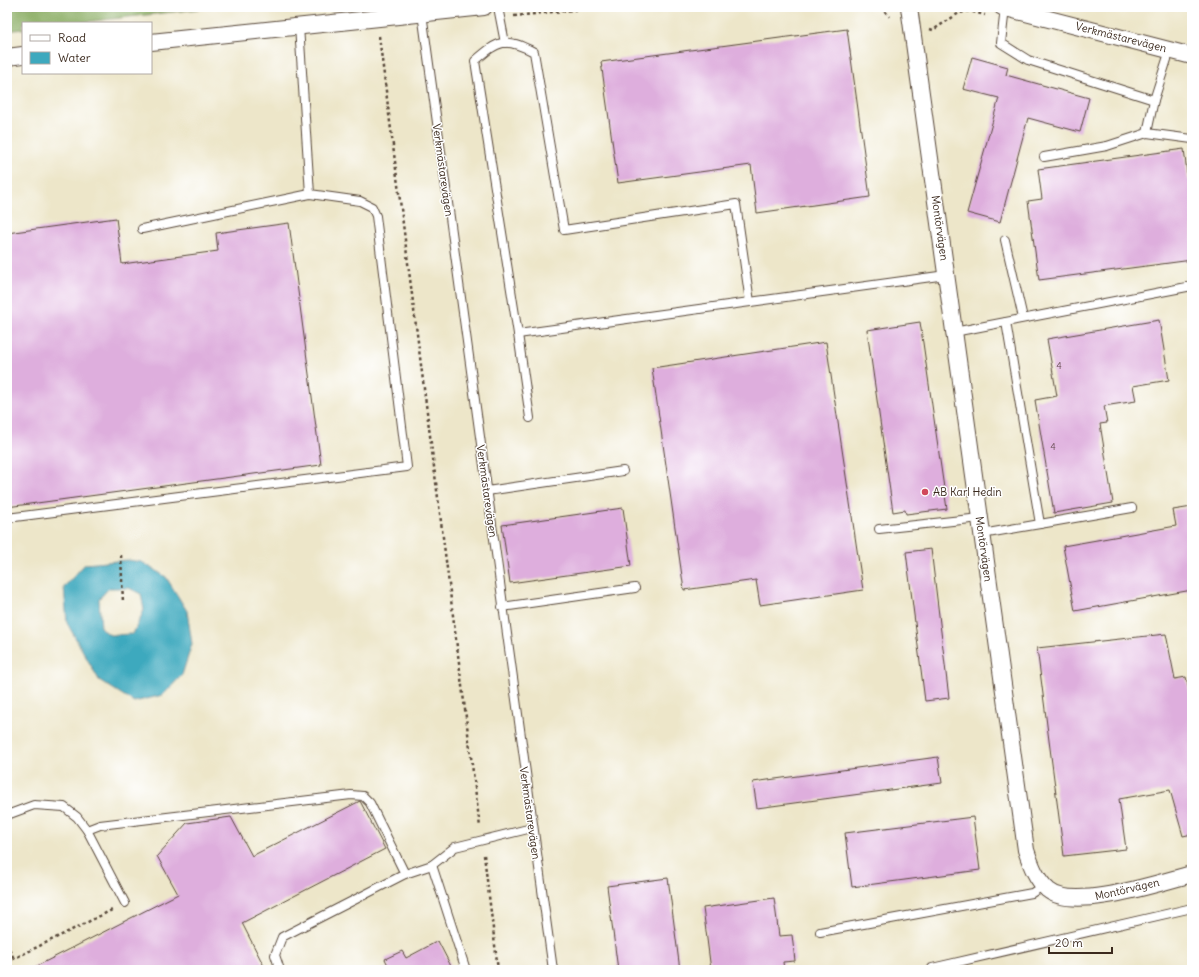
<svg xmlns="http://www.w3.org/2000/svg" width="1199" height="977" font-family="Delius,sans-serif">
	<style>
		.forest { fill: #88ac60; stroke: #626b3f }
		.water { fill: #3ea9be; stroke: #3c6a6e; fill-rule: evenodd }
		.building { fill: #deaedd }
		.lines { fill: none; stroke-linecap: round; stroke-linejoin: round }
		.lane-casing { stroke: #564638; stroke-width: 10 }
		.street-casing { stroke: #564638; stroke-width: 18 }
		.path { stroke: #564638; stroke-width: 2.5; stroke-dasharray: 3 3; stroke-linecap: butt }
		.lane { stroke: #fff; stroke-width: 8 }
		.street { stroke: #fff; stroke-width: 16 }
		.poi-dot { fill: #d1495b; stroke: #fff; stroke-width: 1.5 }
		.labels { text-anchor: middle; stroke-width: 3; stroke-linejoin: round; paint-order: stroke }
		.number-label { font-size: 9px; fill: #644b4e }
		.street-label { font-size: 11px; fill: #3b2a1e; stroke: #fff }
		.poi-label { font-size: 11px; fill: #3b2a1e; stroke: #fff; text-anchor: start }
	</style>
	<rect width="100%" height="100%" fill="#fff"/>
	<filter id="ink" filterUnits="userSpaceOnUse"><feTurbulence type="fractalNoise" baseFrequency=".025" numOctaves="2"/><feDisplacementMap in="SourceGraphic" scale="8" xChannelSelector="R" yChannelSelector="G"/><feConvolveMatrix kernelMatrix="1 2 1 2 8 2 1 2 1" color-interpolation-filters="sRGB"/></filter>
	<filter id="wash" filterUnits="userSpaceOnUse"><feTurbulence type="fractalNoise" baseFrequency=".012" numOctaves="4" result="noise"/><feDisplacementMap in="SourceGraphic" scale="16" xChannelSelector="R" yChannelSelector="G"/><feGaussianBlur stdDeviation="0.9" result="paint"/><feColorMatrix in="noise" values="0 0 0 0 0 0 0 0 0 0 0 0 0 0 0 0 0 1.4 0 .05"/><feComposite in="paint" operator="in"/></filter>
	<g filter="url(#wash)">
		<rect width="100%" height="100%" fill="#ede6c9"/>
		<path class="forest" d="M7,7h210l-141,16h-53v6l-16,2z"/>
		<path class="water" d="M128,560l14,2 24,15 21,34 5,33 -10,31 -19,20 -29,7 -35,-22 -32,-57 -3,-36 21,-23zM109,588h20l12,6 3,16 -11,24 -23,1 -9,-7 -2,-29z"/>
		<g id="blocks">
			<g class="building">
				<path d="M847,29l23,168 -113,16 -6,-48 -133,18 -17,-121z"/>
				<path d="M972,57l36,10 -2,8 83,23 -9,34 -52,-14 -28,104 -33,-9 32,-115 -36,-9z"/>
				<path d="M1184,149l4,31 4,-1v81l-153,20 -11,-79 14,-2 -4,-30z"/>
				<path d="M116,218l6,46 96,-13 -2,-18 73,-10 32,242 -314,42v-274z"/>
				<path d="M1159,320l10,60 -36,6 3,15 -32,5 3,17 -7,1 13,79 -59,10 -19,-113 22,-4 -10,-57z"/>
				<path d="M920,322l27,187 -41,5 -1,-4 -12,2 -26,-182z"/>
				<path d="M826,342l37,248 -103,15 -4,-25 -72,10 -32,-222z"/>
				<path d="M1192,507v83l-117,21 -12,-65 113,-20 -3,-16z"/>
				<path d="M623,508l8,58 -121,17 -8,-58z"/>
				<path d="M931,549l18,149 -24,3 -19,-149z"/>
				<path d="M1166,634l9,45 11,-2 6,26v131l-9,2 -13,-46 -51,9 7,50 -62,7 -27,-208z"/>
				<path d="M938,757l4,26 -185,25 -4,-26z"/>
				<path d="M360,801l25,48 -143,74 24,47h-237l149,-76 -21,-38 30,-33 44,-6 21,39z"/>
				<path d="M973,817l7,53 -128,17 -7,-54z"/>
				<path d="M668,878l12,92h-62l-11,-84z"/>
				<path d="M774,898l5,38 13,-1 3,26 -12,1 1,8h-73l-8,-62z"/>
				<path d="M438,941l15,29h-70l6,-3 -4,-8 17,-8 4,7z"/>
			</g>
		</g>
	</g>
	<g filter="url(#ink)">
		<use href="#blocks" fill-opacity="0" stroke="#564638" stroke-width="1"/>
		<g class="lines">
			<defs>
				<g id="lane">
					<path d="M498,7l7,36"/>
					<path d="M1005,8l-4,35 27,17 126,40 16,-50"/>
					<path d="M422,13l131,957"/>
					<path d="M1147,133l45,6"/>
					<path d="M1044,157l63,-11 40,-13 7,-33"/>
					<path d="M142,229l168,-35"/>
					<path d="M1005,240l18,78"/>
					<path d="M954,332l238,-46"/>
					<path d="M518,334l428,-59"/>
					<path d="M530,418l-12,-84 -43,-273c24,-21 30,-24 59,-9l30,178 172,-26 14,98"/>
					<path d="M487,491l136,-20"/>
					<path d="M7,518l400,-51 -31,-251 -4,-9 -12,-6 -50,-7 -11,-168"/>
					<path d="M1040,524l92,-16"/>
					<path d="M879,529l101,-11"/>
					<path d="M982,534l58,-10 -34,-202"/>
					<path d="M502,607l133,-19"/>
					<path d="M7,815l27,-10 30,2 13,10 10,13 38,73"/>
					<path d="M87,830l13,-5 251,-30 12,1 7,7 35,71"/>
					<path d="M432,865l34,105"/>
					<path d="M820,932l212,-39 12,-8"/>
					<path d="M280,970l-5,-15 7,-18 123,-63 27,-9 23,-18 77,-19"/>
					<path d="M933,970l-1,-2 260,-60"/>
				</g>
				<g id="street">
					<path d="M909,7l117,843c5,15 10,29 22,40 26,22 112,-8 144,-16"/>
					<path d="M1002,7l190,49"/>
					<path d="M151,42l333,-35"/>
					<path d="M7,57l16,-2"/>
				</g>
			</defs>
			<use href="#lane" class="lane-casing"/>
			<use href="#street" class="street-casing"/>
			<g class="path">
				<path d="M881,7l9,10"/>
				<path d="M514,16l89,-9"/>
				<path d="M930,29l3,1 26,-17 10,-2 16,4"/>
				<path d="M379,36l101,791"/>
				<path d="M121,555l2,48"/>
				<path d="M484,855l14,115"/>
				<path d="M7,944l7,15"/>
				<path d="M7,962l105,-52"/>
			</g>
			<use href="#lane" class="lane"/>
			<use href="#street" class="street"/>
		</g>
	</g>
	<circle class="poi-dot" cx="925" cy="492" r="4"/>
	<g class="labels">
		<g class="number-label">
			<text x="1059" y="369">4</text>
			<text x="1053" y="450">4</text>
		</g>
		<g class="street-label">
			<text transform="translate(1121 37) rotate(14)" y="4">Verkmästarevägen</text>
			<text transform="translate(443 170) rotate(82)" y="4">Verkmästarevägen</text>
			<text transform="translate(940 228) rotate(82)" y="4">Montörvägen</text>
			<text transform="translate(487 491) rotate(82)" y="4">Verkmästarevägen</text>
			<text transform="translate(984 549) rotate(82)" y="4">Montörvägen</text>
			<text transform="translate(530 813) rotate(82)" y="4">Verkmästarevägen</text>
			<text transform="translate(1127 889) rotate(-13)" y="4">Montörvägen</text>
		</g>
		<g class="poi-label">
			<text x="933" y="496">AB Karl Hedin</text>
		</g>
	</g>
	<rect width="1199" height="977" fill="none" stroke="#fff" stroke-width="24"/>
	<rect x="22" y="22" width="130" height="52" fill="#ffffff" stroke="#b1aaa5"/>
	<rect x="30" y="35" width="20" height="6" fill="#ffffff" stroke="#b1aaa5"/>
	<text x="58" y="42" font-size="12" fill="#3b2a1e">Road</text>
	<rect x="30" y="52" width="20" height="12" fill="#3ea9be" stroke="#b1aaa5"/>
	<text x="58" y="62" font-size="12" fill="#3b2a1e">Water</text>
	<path d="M1049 947v6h63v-6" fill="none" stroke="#3b2a1e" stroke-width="2"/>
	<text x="1055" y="947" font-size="12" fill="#3b2a1e" stroke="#ffffff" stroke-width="3" paint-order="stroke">20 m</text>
</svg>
